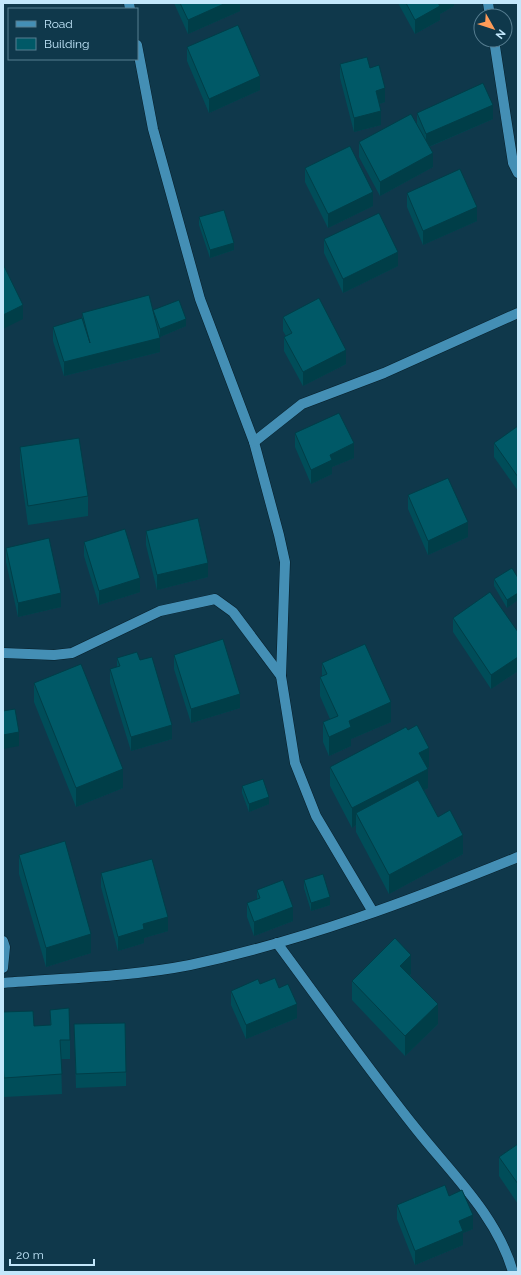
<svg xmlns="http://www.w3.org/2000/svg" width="521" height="1275" font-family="Raleway,sans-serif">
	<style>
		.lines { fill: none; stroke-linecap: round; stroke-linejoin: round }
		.street-casing { stroke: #061e29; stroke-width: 11 }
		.secondary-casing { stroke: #061e29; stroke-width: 11 }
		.street { stroke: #448fb5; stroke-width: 10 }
		.secondary { stroke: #448fb5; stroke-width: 10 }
		.wall { fill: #004d59 }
		.shaded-wall { fill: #003e48 }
		.building { fill: #005967; stroke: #003e48 }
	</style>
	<rect width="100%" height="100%" fill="#0f384b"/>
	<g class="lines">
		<defs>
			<g id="street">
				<path d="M129,3l1,6"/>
				<path d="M488,3l2,13"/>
				<path d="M494,40l19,123 5,10"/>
				<path d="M137,45l16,84 47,170 54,143 25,93 6,27 -4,114 14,87 21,53 57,96"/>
				<path d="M254,442l48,-38 82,-31 134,-60"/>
				<path d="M3,653l51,2 18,-2 88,-42 55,-12 18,13 48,64"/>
				<path d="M3,941l2,6 -2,21"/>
				<path d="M277,943c46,62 91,126 140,187 35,44 80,86 96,142"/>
			</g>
			<path id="secondary" d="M3,983c62,-5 126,-6 187,-18 113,-24 222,-65 328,-108"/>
		</defs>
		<use href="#street" class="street-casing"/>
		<use href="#secondary" class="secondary-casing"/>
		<use href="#street" class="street"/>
		<use href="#secondary" class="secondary"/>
	</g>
	<g class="wall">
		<path d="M174,3h66v8l-52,23z"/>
		<path d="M398,3h56v3l-14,8v6l-25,14z"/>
		<path d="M187,47l73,43 -51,23 -22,-52z"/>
		<path d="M340,64l30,4 15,34 -6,2 2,21 -27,7 -14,-54z"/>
		<path d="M417,113l76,6 -64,28 4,20 -53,29 -21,-39v-15l58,-19z"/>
		<path d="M305,168l68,38 -45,22 -23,-46z"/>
		<path d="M407,193l70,28 -54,24 -16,-38z"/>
		<path d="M199,217l35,33 -24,8 -11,-33z"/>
		<path d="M324,239l74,27 -55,27 -19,-40z"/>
		<path d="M153,310l33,16 -26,11 -1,-2 1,17 -96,24 -11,-35v-14l29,-8v-6z"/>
		<path d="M283,317l63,47 -43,22 -19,-35v-14l2,-1 -3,-5z"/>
		<path d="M518,357v17l-1,-2v-14z"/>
		<path d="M518,426v65l-24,-34v-14z"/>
		<path d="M295,433l59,25 -22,9v7l-21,10 -16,-37z"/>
		<path d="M20,447l68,49v20l-60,9 -8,-58z"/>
		<path d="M408,495l60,42 -40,18 -20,-46z"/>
		<path d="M146,531l62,46 -51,13 -11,-45z"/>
		<path d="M84,542l56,50 -41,13 -15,-49z"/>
		<path d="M6,548l55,59 -43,10 -12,-55z"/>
		<path d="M518,578v22l-11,8 -13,-22v-7z"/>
		<path d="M453,618l65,14v39l-27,18 -38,-57z"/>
		<path d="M174,655l66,53 -49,15 -17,-54z"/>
		<path d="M117,658l23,2 32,79 -41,12 -21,-68v-14l7,-2z"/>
		<path d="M322,663l69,59 -40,17v7l-22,10 -6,-14v-20l7,-3 -10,-23v-19l2,-1z"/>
		<path d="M34,683l89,105 -47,19 -42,-105z"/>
		<path d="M330,767h99l-2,1 1,20 -4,2 14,27 25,37 -74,40 -33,-62v-7l-4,3 -22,-42z"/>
		<path d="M242,786l27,18 -20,8 -7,-19z"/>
		<path d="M19,855l72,98 -45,14 -27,-93z"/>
		<path d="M101,873l67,58 -24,7v5l-26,8 -17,-64z"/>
		<path d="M304,880l26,25 -19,6 -7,-23z"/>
		<path d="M257,890l36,31 -39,15 -7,-19v-14l10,-4z"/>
		<path d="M517,915h1v16l-1,-2z"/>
		<path d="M411,974l-1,2 28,48 -33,32 -53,-56v-19z"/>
		<path d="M260,984l19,4 18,30 -51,21 -15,-34v-14z"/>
		<path d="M50,1010l20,30v19h-9l1,35 -58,3 -1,-15v-70l31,14 16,-1z"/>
		<path d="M74,1024l52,48v14l-50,2z"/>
		<path d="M518,1144v60l-19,-28v-19z"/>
		<path d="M449,1196l24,33 -10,4v12l-48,20 -18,-46v-14z"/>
	</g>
	<g class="shaded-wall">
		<path d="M226,3h14v8l-52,23v-14z"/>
		<path d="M437,3h17v3l-14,8v6l-25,14v-14z"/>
		<path d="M260,76v14l-51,23v-14z"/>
		<path d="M385,88v14l-9,3v-14z"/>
		<path d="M493,105v14l-67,29v-14z"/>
		<path d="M381,111v14l-27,7v-14z"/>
		<path d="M433,153v14l-53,29v-14z"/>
		<path d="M373,192v14l-45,22v-14z"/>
		<path d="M477,207v14l-54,24v-14z"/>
		<path d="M234,243v7l-24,8v-8z"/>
		<path d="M398,252v14l-55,27v-14z"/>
		<path d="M23,305v14l-20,10v-14z"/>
		<path d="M186,319v7l-26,11v-8z"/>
		<path d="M160,338v14l-96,24v-14z"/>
		<path d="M346,350v14l-43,22v-14z"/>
		<path d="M354,443v15l-22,9v7l-21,10v-14l19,-15z"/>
		<path d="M468,522v15l-40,18v-14z"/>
		<path d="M208,563v14l-51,13v-15z"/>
		<path d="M140,578v14l-41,13v-14z"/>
		<path d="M61,593v14l-43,10v-14z"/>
		<path d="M518,593v7l-11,8v-8z"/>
		<path d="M518,657v14l-27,18v-14z"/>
		<path d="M240,694v14l-49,15v-14z"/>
		<path d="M391,702v20l-40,17v7l-22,10v-19l20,-16z"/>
		<path d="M172,725v14l-41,12v-14z"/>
		<path d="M19,732v14l-16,3v-14z"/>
		<path d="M429,748v19l-10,5v-19z"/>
		<path d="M123,769v19l-47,19v-19z"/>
		<path d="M428,769v19l-67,35 -5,-10v12l-4,3v-20z"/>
		<path d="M269,797v7l-20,8v-8z"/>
		<path d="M463,835v19l-74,40v-19z"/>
		<path d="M330,897v8l-19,6v-8z"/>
		<path d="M293,907v14l-39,15v-14z"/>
		<path d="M168,917v14l-24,7v5l-26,8v-14l25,-13z"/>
		<path d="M91,934v19l-45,14v-19z"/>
		<path d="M411,955v19l-11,11v-19z"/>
		<path d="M297,1004v14l-51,21v-14z"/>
		<path d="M438,1004v20l-33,32v-20z"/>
		<path d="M473,1215v14l-10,4v12l-48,20v-14l44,-30z"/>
	</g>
	<g class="building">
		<path d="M180,3h46l-38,17z"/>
		<path d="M406,3h32l2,3 -25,14z"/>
		<path d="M238,25l22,51 -51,23 -22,-52z"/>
		<path d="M367,57l3,11 9,-3 6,23 -9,3 5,20 -27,7 -14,-54z"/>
		<path d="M483,83l10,22 -67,29 -9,-21z"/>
		<path d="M411,114l22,39 -53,29 -21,-40z"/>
		<path d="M350,146l23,46 -45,22 -23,-46z"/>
		<path d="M460,169l17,38 -54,24 -16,-38z"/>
		<path d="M224,210l10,33 -24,7 -11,-33z"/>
		<path d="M379,213l19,39 -55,27 -19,-40z"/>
		<path d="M3,264l20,41 -20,10z"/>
		<path d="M149,295l11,43 -96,24 -11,-35 29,-9 8,25 -8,-30z"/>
		<path d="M319,298l27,52 -43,22 -19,-35 8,-4 -9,-16z"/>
		<path d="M179,300l7,19 -26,10 -7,-19z"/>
		<path d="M339,413l15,30 -24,12 2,5 -21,10 -16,-37z"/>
		<path d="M518,426v51l-24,-34z"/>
		<path d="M79,438l9,58 -60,10 -8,-59z"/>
		<path d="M448,478l20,44 -40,19 -20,-46z"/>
		<path d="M198,518l10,45 -51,12 -11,-44z"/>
		<path d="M125,529l15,49 -41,13 -15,-49z"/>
		<path d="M49,538l12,55 -43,10 -12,-55z"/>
		<path d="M512,568l6,10v15l-11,7 -13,-21z"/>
		<path d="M490,592l28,40v25l-27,18 -38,-57z"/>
		<path d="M223,639l17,55 -49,15 -17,-54z"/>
		<path d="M365,644l26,58 -42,19 2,6 -22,10 -6,-15 15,-6 -18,-39 7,-3 -5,-11z"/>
		<path d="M137,652l3,8 12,-3 20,68 -41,12 -21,-68 10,-3 -3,-8z"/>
		<path d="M81,664l42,105 -47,19 -42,-105z"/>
		<path d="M15,709l4,23 -16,3v-24z"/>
		<path d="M417,725l12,23 -10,5 9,16 -76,39 -22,-41 76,-40 2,3z"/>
		<path d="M263,779l6,18 -20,7 -7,-18z"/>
		<path d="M418,780l20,37 12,-7 13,25 -74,40 -33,-62z"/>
		<path d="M65,841l26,93 -45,14 -27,-93z"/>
		<path d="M152,859l16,58 -25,7 1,5 -26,8 -17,-64z"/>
		<path d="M323,874l7,23 -19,6 -7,-23z"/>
		<path d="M283,880l10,27 -39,15 -7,-19 13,-5 -3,-8z"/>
		<path d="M395,938l16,17 -11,11 38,38 -33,32 -53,-55z"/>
		<path d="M275,978l4,10 9,-4 9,20 -51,21 -15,-34 27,-12 2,5z"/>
		<path d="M69,1008l1,32h-10l2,34 -58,4 -1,-15v-51l30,-1 1,15 17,-1 -1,-15z"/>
		<path d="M125,1023l1,49 -50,2 -2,-50z"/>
		<path d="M518,1144v40l-19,-27z"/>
		<path d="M445,1185l4,11 13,-6 11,25 -14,6 4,10 -48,20 -18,-46z"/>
	</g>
	<rect width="521" height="1275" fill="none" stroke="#c3e7fb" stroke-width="8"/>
	<rect x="8" y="8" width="130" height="52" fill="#0f384b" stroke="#577e91"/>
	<rect x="16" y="21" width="20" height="6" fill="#448fb5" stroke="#577e91"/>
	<text x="44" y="28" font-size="12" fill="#c3e7fb">Road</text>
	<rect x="16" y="38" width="20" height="12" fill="#005967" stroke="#577e91"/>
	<text x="44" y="48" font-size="12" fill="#c3e7fb">Building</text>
	<g transform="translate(493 28) rotate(129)"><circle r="19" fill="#0f384b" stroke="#577e91"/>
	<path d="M0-3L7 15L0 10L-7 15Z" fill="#fe9b58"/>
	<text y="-6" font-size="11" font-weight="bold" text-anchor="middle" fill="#c3e7fb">N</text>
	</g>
	<path d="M10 1259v6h84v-6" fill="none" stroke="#c3e7fb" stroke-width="2"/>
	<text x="16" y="1259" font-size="12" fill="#c3e7fb" stroke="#0f384b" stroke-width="3" paint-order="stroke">20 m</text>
</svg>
